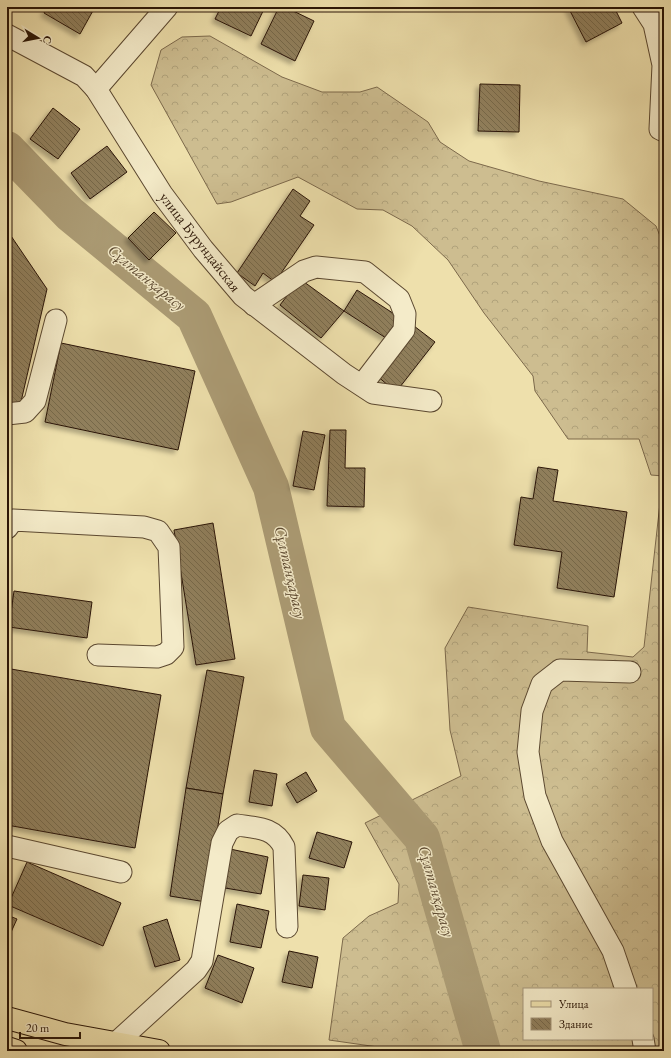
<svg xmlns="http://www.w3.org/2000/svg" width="671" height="1058" font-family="'EB Garamond',serif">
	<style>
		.forest { fill: url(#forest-crowns); stroke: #7c694b; fill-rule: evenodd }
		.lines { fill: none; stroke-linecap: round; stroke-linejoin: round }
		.river { stroke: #ab9b74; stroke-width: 36 }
		.building { fill: url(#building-back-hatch); stroke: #2a1506; filter: url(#shadow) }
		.minor-casing { stroke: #5b4830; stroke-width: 23 }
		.major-casing { stroke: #2a1506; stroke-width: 24 }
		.minor { stroke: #f4ebc9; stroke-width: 21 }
		.major { stroke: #eee0ac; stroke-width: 22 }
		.labels { text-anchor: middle; stroke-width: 3; stroke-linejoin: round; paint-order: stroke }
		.street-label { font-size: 15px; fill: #2a1506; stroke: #f4ebc9 }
		.water-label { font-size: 16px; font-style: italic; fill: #5e4b32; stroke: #f4ebc9 }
	</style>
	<defs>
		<pattern id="forest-crowns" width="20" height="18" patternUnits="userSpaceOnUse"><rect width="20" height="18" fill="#cdbd90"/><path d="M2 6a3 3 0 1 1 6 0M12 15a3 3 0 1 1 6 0" fill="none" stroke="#b0a27b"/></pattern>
		<pattern id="building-back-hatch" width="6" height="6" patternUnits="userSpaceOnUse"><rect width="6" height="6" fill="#907f5c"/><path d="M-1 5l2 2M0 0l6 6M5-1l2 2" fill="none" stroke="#76674a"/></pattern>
		<filter id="shadow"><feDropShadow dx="-3.5" dy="3.5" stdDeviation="2" flood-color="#0004"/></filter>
	</defs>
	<rect width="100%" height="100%" fill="#eee0ac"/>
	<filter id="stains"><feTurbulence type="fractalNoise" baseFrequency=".005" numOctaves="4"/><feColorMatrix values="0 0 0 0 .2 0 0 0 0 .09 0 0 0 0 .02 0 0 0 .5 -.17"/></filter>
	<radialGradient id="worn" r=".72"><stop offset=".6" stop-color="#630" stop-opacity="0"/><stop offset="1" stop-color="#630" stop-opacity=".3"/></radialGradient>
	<path class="forest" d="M210,36l72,41 40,15h38l17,-5 51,35 12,20 29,19 70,20 84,18 33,27 8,20v805h-258l-77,-11 14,-102 26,-22 29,-13 1,-19 -34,-61 96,-47 -11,-46 -5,-82 23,-41 120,19 -1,26 46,5 11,-10 19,-171 -12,-1 -12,-36h-71l-33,-48 -2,-15 -49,-63 -36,-53 -36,-34 -29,-16 -26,-1 -59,-32 -67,25 -14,2 -66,-119 10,-35 21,-13zM524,989h128v50h-128z"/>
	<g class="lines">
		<path class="river" d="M7,149l63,65 124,102 77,171 57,241 94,110 61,213"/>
	</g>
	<g class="building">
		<path d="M47,7h48l-15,27 -36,-21z"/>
		<path d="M221,7h44l-14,29 -36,-17z"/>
		<path d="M279,7h6l29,14 -19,40 -34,-17z"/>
		<path d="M568,7h46l8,16 -36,19z"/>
		<path d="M480,84l40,1 -1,47 -41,-1z"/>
		<path d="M53,108l27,21 -22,30 -28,-20z"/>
		<path d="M107,146l20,26 -37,27 -19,-26z"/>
		<path d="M293,189l17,12 -10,15 14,9 -39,57 -12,-9 -8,13 -18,-13z"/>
		<path d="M154,212l22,21 -27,27 -21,-22z"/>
		<path d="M7,230l40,59 -27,117 -13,-3z"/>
		<path d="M300,279l44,32 -23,27 -41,-33z"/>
		<path d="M357,290l42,27 -13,21 -42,-27z"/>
		<path d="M414,326l21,16 -39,50 -20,-17z"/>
		<path d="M61,343l134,28 -17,79 -133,-28z"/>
		<path d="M330,430h16l-1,38h20l-1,39 -37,-1z"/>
		<path d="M303,431l22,4 -11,55 -21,-4z"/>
		<path d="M538,467l20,3 -5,31 74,11 -13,85 -57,-9 5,-36 -48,-7 7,-48 12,2z"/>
		<path d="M213,523l22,136 -39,6 -22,-135z"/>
		<path d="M14,591l78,11 -5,36 -78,-11z"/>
		<path d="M11,669l150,26 -26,153 -128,-23v-133z"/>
		<path d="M207,670l37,7 -21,117 -37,-6z"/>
		<path d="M254,770l23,4 -5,32 -23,-4z"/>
		<path d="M306,772l11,19 -20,12 -11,-19z"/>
		<path d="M186,788l37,6 -17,108 -36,-6z"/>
		<path d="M317,832l35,10 -8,26 -35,-10z"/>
		<path d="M230,849l38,8 -7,37 -36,-6z"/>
		<path d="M27,862l94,41 -18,43 -95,-41z"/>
		<path d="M303,875l26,3 -4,32 -26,-4z"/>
		<path d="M237,904l32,7 -8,37 -31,-6z"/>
		<path d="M7,915l10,4 -10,22z"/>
		<path d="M167,919l13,41 -25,7 -12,-40z"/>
		<path d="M289,951l29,6 -6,31 -30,-6z"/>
		<path d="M218,955l36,13 -12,35 -37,-15z"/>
	</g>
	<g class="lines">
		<defs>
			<g id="minor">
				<path d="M643,7l11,17 9,41 -3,64 4,2"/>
				<path d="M7,35l77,41 12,13 66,105 41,55 40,47 101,78 29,19 58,8"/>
				<path d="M96,89l71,-82"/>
				<path d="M254,305l50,-34 12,-4 49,5 34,27 6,15 -1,16 -42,55"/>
				<path d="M7,414l18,-2 10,-11 21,-81"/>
				<path d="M7,528l6,-8 131,7 14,4 11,16 4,100 -7,7 -9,3 -59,-2"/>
				<path d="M7,846l114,26"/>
				<path d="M626,989l-13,-38 -61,-110 -17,-45 -7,-44 4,-41 10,-27 18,-14 70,2"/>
				<path d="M643,1039l2,12"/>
				<path d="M116,1043l80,-73 6,-9 20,-118 6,-12 9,-6c20,3 37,2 47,22l3,80"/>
			</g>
			<g id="major">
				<path d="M7,1018l58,16 94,17"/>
				<path d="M7,1048l9,3"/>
			</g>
		</defs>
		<use href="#minor" class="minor-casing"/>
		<use href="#major" class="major-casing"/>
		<use href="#minor" class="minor"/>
		<use href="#major" class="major"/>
	</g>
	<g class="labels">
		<g class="street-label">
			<text transform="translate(200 242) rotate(52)" y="5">улица Бурундайская</text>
		</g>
		<g class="water-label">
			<text transform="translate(147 277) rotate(39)" y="6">Сұлтанқарасу</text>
			<text transform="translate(291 572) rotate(77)" y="6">Сұлтанқарасу</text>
			<text transform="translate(437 891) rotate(74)" y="6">Сұлтанқарасу</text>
		</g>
	</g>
	<rect width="671" height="1058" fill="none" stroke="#eee0ac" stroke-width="24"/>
	<rect x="8" y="8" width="655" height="1042" fill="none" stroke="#2a1506" stroke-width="2"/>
	<rect x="12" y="12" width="647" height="1034" fill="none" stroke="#2a1506"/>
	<rect x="523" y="988" width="130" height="52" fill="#f4ebc9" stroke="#a3957b"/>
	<rect x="531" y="1001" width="20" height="6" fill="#eee0ac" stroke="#a3957b"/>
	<text x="559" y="1008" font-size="12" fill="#2a1506">Улица</text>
	<rect x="531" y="1018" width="20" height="12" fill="url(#building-back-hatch)" stroke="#a3957b"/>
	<text x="559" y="1028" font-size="12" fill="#2a1506">Здание</text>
	<g transform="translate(38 38) rotate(100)" stroke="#f4ebc9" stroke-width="3" paint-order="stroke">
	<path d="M0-3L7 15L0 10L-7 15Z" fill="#2a1506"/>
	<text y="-6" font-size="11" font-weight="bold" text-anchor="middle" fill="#2a1506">С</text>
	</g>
	<path d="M20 1032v6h60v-6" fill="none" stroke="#2a1506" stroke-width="2"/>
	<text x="26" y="1032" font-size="12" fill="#2a1506" stroke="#f4ebc9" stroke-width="3" paint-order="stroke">20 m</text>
	<rect width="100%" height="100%" filter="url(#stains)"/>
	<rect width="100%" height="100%" fill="url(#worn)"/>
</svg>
